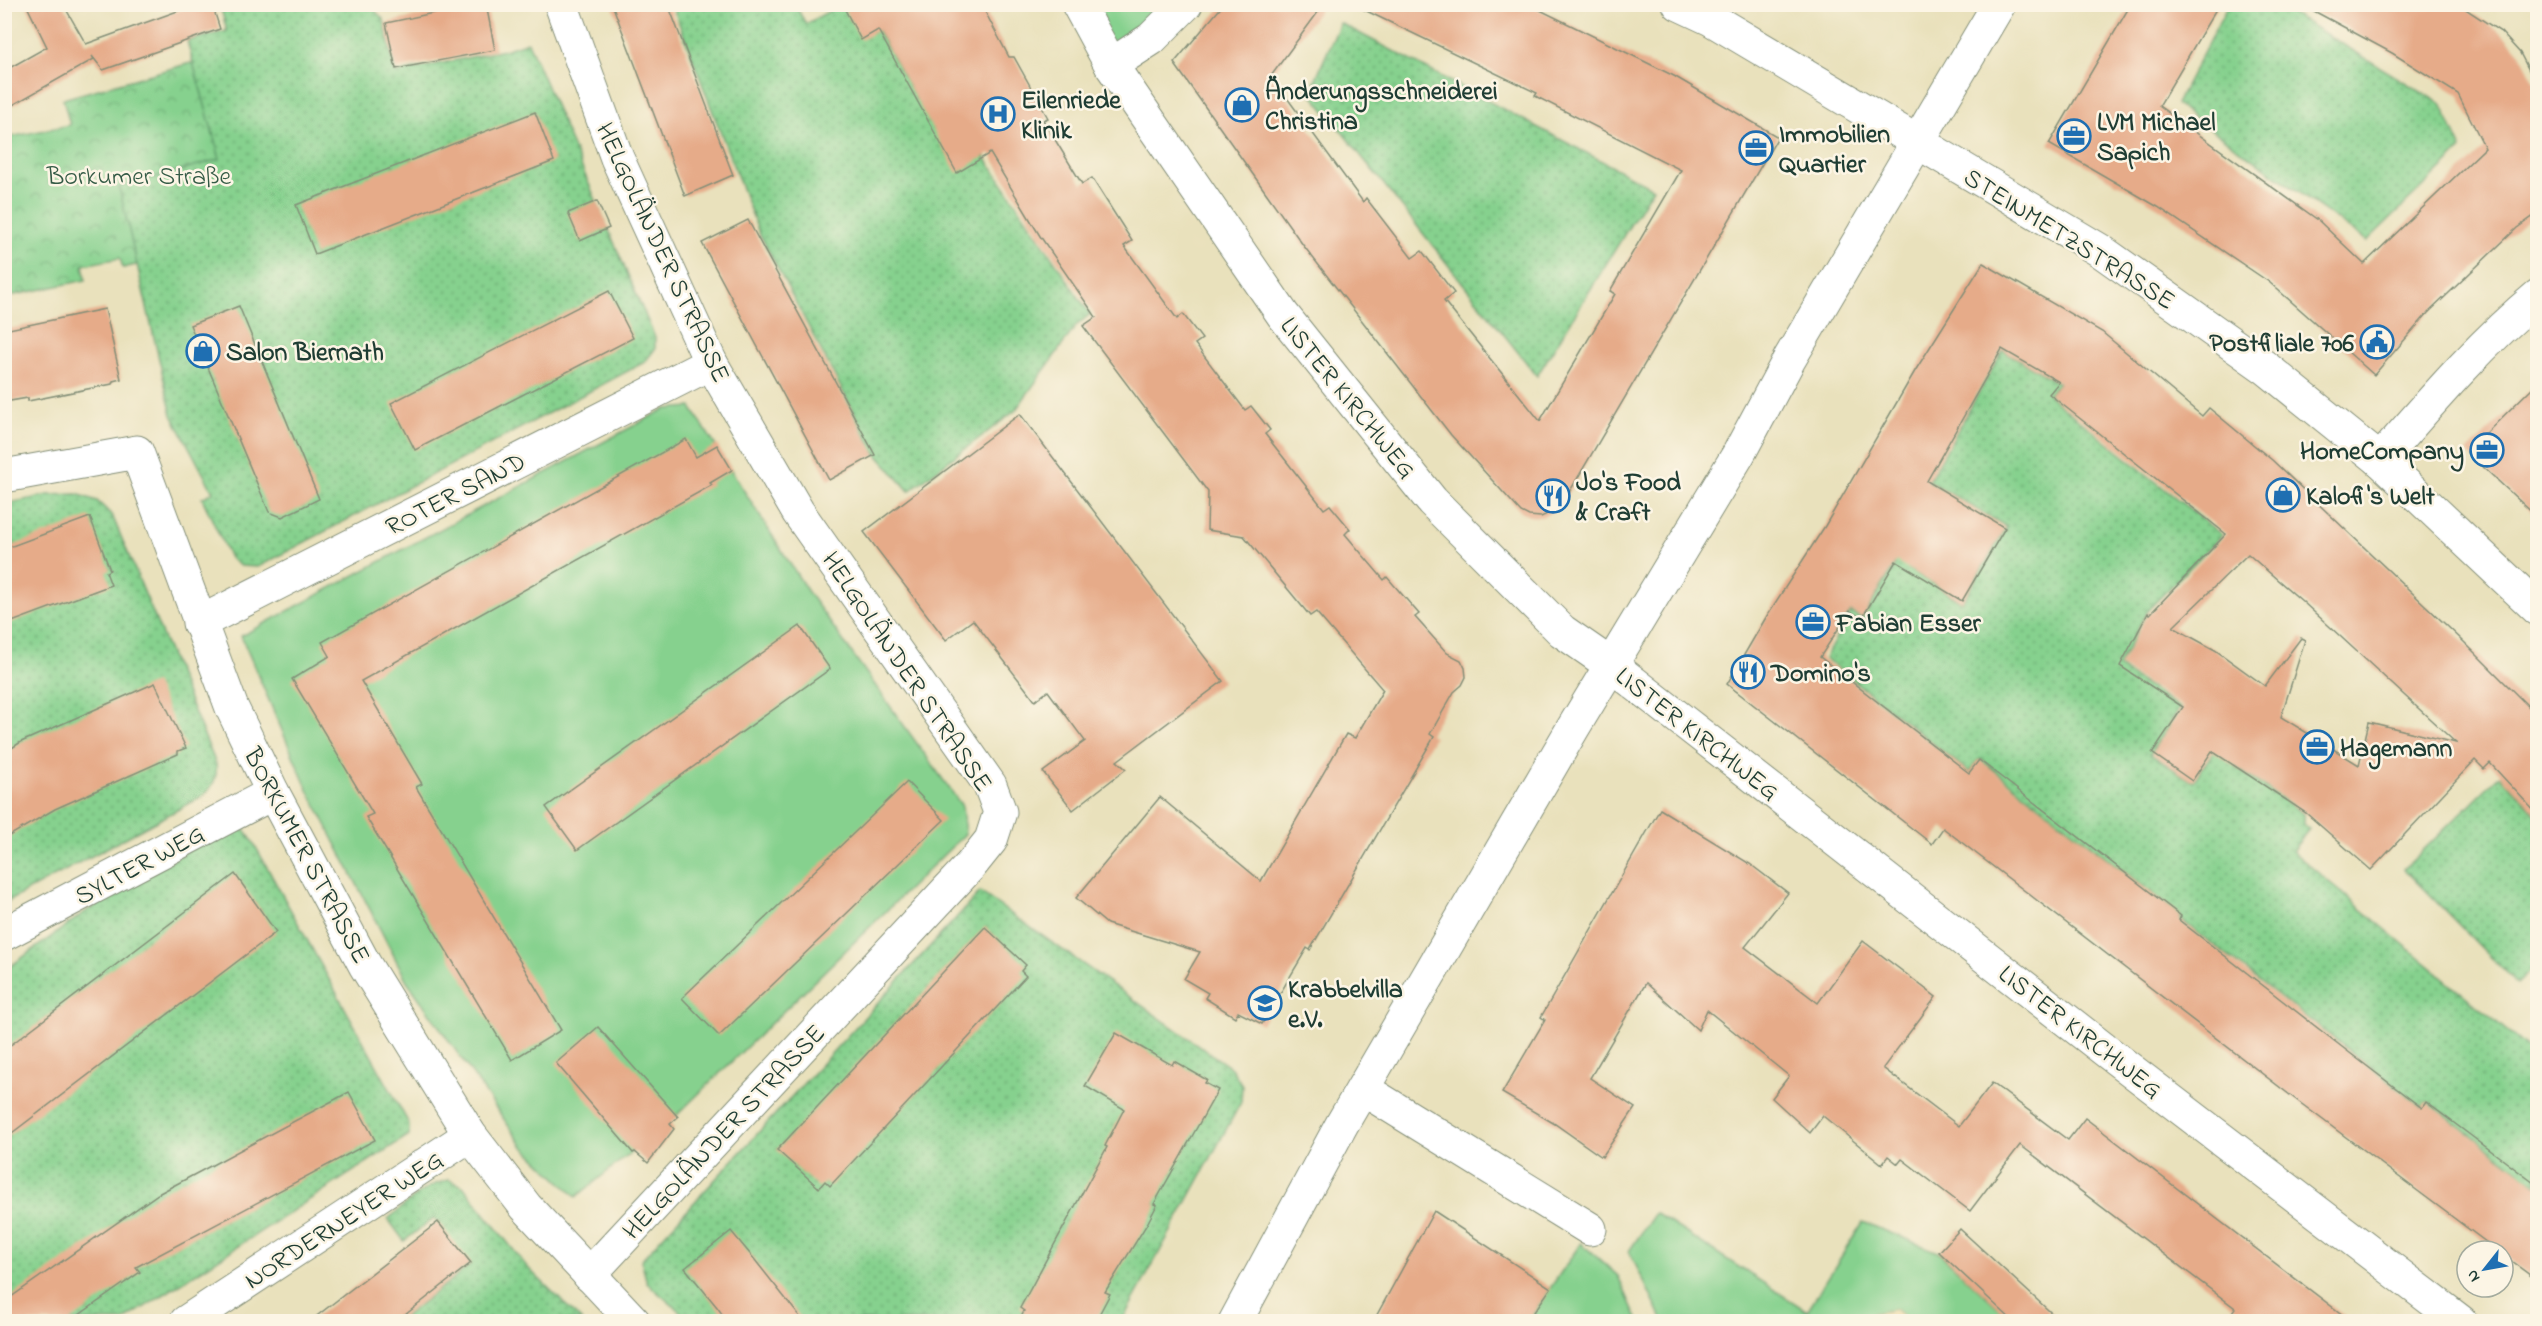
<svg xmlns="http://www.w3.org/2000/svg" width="2542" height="1326" font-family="'Indie Flower',sans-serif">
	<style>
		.grass { fill: #86d18e; stroke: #528761; stroke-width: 1.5 }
		.sand { fill: url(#sand-dots); stroke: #868c69; stroke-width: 1.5 }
		.park { fill: url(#park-crowns); stroke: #528761; stroke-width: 1.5 }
		.garden { fill: url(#garden-dots); stroke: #528761; stroke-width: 1.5 }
		.building { fill: #e6ab89; fill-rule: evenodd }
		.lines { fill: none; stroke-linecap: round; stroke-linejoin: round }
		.street-casing { stroke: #848f78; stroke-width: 35 }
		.secondary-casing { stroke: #848f78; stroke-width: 35 }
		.street { stroke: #fff; stroke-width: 33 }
		.secondary { stroke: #fff; stroke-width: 33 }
		.labels { text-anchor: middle; stroke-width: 5; stroke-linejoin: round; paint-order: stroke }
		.poi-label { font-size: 26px; font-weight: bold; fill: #1f3d34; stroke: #fcf5e5; text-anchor: start }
		.park-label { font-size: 26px; fill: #345b46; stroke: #fcf5e5 }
		.street-label { font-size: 26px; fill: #1f3d34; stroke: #fcf5e5 }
	</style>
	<defs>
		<pattern id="sand-dots" width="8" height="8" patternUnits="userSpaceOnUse" patternTransform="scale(1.5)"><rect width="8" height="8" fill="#eeda9e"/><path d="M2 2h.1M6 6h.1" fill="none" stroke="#ccbc89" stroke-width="1.8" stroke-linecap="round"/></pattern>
		<pattern id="park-crowns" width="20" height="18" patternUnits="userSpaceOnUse" patternTransform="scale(1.5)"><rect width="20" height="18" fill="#86d18e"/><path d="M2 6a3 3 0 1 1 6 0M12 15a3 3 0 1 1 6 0" fill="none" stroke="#6dab75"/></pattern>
		<pattern id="garden-dots" width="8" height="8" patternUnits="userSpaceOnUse" patternTransform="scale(1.5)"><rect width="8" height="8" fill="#86d18e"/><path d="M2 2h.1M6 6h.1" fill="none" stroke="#6dab75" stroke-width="1.8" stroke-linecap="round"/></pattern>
	</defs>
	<rect width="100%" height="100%" fill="#fcf5e5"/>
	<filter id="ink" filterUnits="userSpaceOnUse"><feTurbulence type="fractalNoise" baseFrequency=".0167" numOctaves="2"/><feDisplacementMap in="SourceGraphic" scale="12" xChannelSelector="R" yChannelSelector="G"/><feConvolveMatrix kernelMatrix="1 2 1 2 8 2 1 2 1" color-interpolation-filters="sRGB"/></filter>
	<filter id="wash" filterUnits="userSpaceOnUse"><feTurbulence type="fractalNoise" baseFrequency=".008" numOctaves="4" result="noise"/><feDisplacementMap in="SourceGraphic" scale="24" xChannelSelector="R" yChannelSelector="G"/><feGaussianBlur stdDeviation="1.35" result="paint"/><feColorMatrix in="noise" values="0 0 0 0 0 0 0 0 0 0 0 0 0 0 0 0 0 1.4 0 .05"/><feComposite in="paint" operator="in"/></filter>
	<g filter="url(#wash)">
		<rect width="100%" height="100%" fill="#e9e1bc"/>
		<g class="grass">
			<path d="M1078,5h108l-75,60z"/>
			<path d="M691,407l117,185 154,214 3,28 -288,281 -101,82 -54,-52 -115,-164 -100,-193 -66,-152 424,-227z"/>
			<path d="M1655,1213l152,98 56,-89 75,30 75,69h-350l-34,-70z"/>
			<path d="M1581,1243l37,33 20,45 -111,1z"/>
		</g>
		<path class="sand" d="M1895,1309l15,12h-44l4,-7z"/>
		<path class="park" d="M198,61l47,178 -122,29 -3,-10 -37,7 3,15 -81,17v-159l65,-13 -7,-26z"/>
		<g class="garden">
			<path d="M220,5h150l14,15 11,53 109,-23 24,-8 127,296v11l-10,13 -387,205 -18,-1 -10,-8 -28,-60 11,-6 -41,-77 -53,-228 101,-28 -33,-118 40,-10z"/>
			<path d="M672,5h123l11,19 34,-19h23l94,164 26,-15 107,160 -14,12 -61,85 -106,80 -34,-39 -116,-219z"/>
			<path d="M2228,5h50l163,99 21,45 -95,92 -191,-137z"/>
			<path d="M1340,23l313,165 -116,188 -227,-284z"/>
			<path d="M2003,350l55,33 -10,12 174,140 -75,76 -29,56 62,41 -30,46 43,28 31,-46 23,15 -12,16 69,47v10l5,5 -17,22 245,205v129l-110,-84 -5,6 -242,-188 1,-3 -201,-157 -11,13 -144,-114 25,-46 12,7 33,-54 -12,-8 12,-20 14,32 53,33 45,-75 -78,-46z"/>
			<path d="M77,494l20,7 15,14 104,249c2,15 -4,24 -15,33l-196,106v-399l43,-9z"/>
			<path d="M2500,775l37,40v150l-20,19 -113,-115z"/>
			<path d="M231,825l12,2 10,15 156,282v11l-286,186h-118l-1,-350 84,-61z"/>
			<path d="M980,892l251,176 11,17 -1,17 -119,219h-431l-44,-38 -6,-23z"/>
			<path d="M449,1180l14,6 64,81 55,54h-183l71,-56 -36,-47 -30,23 -16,-22c19,-15 37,-35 61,-39z"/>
		</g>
		<g id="blocks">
			<g class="building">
				<path d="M26,4h37l23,40 111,-40h15l8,25 -117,41 -11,-14 2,3 -90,51v-39l43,-24z"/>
				<path d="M476,4h10l9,46 -99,19 -10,-46z"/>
				<path d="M612,4h56l65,171 -48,21z"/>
				<path d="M842,4h139l28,53h5l34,61 -5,2 39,64 10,-6 40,63 -8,5 53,73 6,-5 19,25 -7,5 50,66 6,-4 19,24 -5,4 59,75 6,-4 20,24 -5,5 39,46 3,-3 32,37 -4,3 32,36 14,7 4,8 1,9 -4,8 -8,7 -24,42 4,3 -124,213 -3,-2 -45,76 -24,-12 -3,5 -30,-19 3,-5 -24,-14 16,-27 -93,-28 -31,-26 84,-101 101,84 85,-147 9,4 28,-48 -67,-78 -6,4 -66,-80 -37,-6 1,-38 -125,-166 13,-9 -56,-81 -50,-83 -33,20 -79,-143 -17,10z"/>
				<path d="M1224,4h100l-53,72 92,126 3,-4 46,60 10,-7 32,42 -10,8 96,120 75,-127 -5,-3 71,-121 -146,-74 2,-3 -185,-89h176l146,72 104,61 -218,371 -19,9 -12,-1 -8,-4 -70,-77 -148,-190 -129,-182z"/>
				<path d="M2131,4h88l-60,102 159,114 46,44 121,-116 -27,-54 -66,-41 -91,-49h157l43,28 19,21 18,35v125l-21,15 -89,85 -54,62 -105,-93 -111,-75 -109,-63z"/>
				<path d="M535,112l19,49 -239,93 -19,-49z"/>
				<path d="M597,201l12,27 -29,13 -12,-28z"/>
				<path d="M748,220l127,235 -46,25 -127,-237z"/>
				<path d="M1983,263l119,69 100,84 7,-8 63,52 191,181 75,75v99l-48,-52 -6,6 -9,-9 -104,110 -65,-57 -94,-62 -20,30 -40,-28 31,-46 -63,-41 28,-53 2,1 76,-80 -177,-140 10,-12 -57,-33 -75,132 78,47 -43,73 -66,-40 -34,57 -12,-7 -30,46 149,116 10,-13 202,156 -2,4 163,127 80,61 4,-6 112,84v95l-35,-26v-4h-5l-199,-149 -356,-274 -11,16 -205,-160 41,-70 57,-88 90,-155zM2248,554l54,47 154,142 -87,-21 -10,43 -78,-48 24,-77 -4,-2 -36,48 -50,-36 -42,-23z"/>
				<path d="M609,291l24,47 -218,112 -24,-47z"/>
				<path d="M239,306l80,193 -37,18 -13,-5 -79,-187z"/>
				<path d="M105,309l16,70 -8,2 -1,3 -84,17v-3l-24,4v-72z"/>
				<path d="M2538,382v136l-71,-66z"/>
				<path d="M1020,414l203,267 -106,80 9,8 -53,41 -30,-38 42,-31 -37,-50 -13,10 -62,-81 -27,20 -82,-108z"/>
				<path d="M686,439l10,18 21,-12 15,25 -22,13 2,2 -351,196 61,103 -6,3 145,243 -49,30 -146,-243 7,-3 -81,-135 38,-23 -8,-14z"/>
				<path d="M90,517l20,53 -4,2 5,13 -107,40v-76z"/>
				<path d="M800,626l30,43 -253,181 -31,-43z"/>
				<path d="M155,683l31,65 -8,3v3l-123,55 -51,30v-86l17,-11z"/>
				<path d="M907,782l37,38 -225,216 -37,-38z"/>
				<path d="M1660,809l90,55 38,29 -43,54 73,56 45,-62 73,56 -53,71 76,58 33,-43 76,57 17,-22 267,204h-127l10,-14 -215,-163 -50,66 -68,-52 -4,5 -10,-8 -6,8 -59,-48 -13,17 -38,-35 17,-22 -82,-66 -9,20 -52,-47 -56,95 45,30 -33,49 -47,-33 -53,-31 43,-73 -4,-3z"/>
				<path d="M235,874l41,58 -272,207v-89z"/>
				<path d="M985,927l41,38 -5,6 5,5 -196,210 -5,-5 -6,7 -42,-38z"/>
				<path d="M598,1027l80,90 -8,7 4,5 -26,34 -13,-11 -2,1 -77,-90z"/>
				<path d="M1116,1033l56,32 2,-4 33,19 -2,3 13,7 -64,114 3,1 -10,19 -42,68 5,2 -15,28h-76l5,-11 -4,-3 87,-161 -2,-1 19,-37 -39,-23z"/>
				<path d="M349,1092l26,48 -239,127 4,5 -71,50h-65v-20l154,-108z"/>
				<path d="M1434,1211l117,77 -24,34h-154z"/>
				<path d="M438,1222l33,41 -75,59h-87z"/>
				<path d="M1960,1229l101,93h-47l-75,-70z"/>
				<path d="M731,1231l24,29 49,62h-76l-11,-15 -32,-39z"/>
			</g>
		</g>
	</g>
	<g filter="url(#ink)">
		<use href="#blocks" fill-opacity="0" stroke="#848f78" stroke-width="1.5"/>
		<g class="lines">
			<defs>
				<g id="street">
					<path d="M561,4l56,154 94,205 87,149 192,273 10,27 -9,28 -20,25 -382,410"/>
					<path d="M1679,4l32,15 390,232 165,117 114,92 158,149"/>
					<path d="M1111,65l40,-26 35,-35"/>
					<path d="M2380,460c50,-57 99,-115 158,-164"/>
					<path d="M4,476l133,-24 95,256 41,85 92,172 105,170 56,72 108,115"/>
					<path d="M199,623l512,-260"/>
					<path d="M4,934l269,-141"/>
					<path d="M1363,1089l227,140"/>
					<path d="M186,1322l284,-187"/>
				</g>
				<g id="secondary">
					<path d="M1078,4l33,61 172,250 149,186 130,130 49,34 499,389 351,268"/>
					<path d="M1235,1322l107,-198 231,-396 165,-273 52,-97 209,-354"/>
				</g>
			</defs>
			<use href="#street" class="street-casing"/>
			<use href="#secondary" class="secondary-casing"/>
			<use href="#street" class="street"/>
			<use href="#secondary" class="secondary"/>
		</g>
	</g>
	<defs>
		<symbol id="shop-ring" viewBox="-11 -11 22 22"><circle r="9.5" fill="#fcf5e5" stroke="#1f6fb2" stroke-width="1.5"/><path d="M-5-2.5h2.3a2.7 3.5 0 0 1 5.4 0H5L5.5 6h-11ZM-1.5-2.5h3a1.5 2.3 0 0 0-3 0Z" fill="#1f6fb2"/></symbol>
		<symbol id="hospital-ring" viewBox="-11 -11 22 22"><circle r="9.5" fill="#fcf5e5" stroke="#1f6fb2" stroke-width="1.5"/><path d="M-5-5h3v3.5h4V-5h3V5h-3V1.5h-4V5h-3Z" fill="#1f6fb2"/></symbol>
		<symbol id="office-ring" viewBox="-11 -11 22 22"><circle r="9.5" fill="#fcf5e5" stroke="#1f6fb2" stroke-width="1.5"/><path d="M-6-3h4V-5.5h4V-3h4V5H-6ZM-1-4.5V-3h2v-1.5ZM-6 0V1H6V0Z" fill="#1f6fb2"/></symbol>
		<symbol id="civic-ring" viewBox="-11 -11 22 22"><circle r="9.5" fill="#fcf5e5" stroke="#1f6fb2" stroke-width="1.5"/><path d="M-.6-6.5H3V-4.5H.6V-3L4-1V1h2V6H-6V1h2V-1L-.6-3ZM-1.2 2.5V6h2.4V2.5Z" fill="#1f6fb2"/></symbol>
		<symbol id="restaurant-ring" viewBox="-11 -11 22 22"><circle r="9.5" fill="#fcf5e5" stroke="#1f6fb2" stroke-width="1.5"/><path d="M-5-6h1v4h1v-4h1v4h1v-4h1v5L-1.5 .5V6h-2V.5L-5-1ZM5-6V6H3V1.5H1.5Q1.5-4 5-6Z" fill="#1f6fb2"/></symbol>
		<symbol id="school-ring" viewBox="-11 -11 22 22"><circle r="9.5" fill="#fcf5e5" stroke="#1f6fb2" stroke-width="1.5"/><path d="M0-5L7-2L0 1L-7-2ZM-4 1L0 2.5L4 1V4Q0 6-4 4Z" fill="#1f6fb2"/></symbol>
	</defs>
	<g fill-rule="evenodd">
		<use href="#shop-ring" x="1223" y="86" width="38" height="38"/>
		<use href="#hospital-ring" x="979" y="95" width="38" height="38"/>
		<use href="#office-ring" x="2055" y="117" width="38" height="38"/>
		<use href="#office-ring" x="1737" y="129" width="38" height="38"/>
		<use href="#civic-ring" x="2358" y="323" width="38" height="38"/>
		<use href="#shop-ring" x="184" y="332" width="38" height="38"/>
		<use href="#office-ring" x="2468" y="431" width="38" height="38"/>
		<use href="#shop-ring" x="2264" y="476" width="38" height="38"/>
		<use href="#restaurant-ring" x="1534" y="477" width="38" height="38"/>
		<use href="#office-ring" x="1794" y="603" width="38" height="38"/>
		<use href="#restaurant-ring" x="1729" y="653" width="38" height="38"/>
		<use href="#office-ring" x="2298" y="728" width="38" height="38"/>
		<use href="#school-ring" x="1246" y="984" width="38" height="38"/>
	</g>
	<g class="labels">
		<g class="poi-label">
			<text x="1265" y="99">Änderungsschneiderei<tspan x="1265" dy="30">Christina</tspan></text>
			<text x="1021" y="108">Eilenriede<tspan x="1021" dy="30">Klinik</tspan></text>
			<text x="2097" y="130">LVM Michael<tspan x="2097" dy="30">Sapich</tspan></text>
			<text x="1779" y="142">Immobilien<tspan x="1779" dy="30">Quartier</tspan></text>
			<text x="2354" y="351" text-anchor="end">Postfiliale 706</text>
			<text x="226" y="360">Salon Biernath</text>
			<text x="2464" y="459" text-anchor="end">HomeCompany</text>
			<text x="1576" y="490">Jo's Food<tspan x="1576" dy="30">&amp; Craft</tspan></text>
			<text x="2306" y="504">Kalofi's Welt</text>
			<text x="1836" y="631">Fabian Esser</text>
			<text x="1771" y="681">Domino's</text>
			<text x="2340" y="756">Hagemann</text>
			<text x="1288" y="997">Krabbelvilla<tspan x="1288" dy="30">e.V.</tspan></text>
		</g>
		<g class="park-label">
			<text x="139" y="184">Borkumer Straße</text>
		</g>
		<g class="street-label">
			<text transform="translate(2070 238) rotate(32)" y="9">STEINMETZSTRASSE</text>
			<text transform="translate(664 252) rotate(65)" y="9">HELGOLÄNDER STRASSE</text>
			<text transform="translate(1349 397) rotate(51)" y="9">LISTER KIRCHWEG</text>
			<text transform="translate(455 493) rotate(-27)" y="9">ROTER SAND</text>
			<text transform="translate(908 671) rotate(56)" y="9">HELGOLÄNDER STRASSE</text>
			<text transform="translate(1698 733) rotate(38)" y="9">LISTER KIRCHWEG</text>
			<text transform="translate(308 855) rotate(62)" y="9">BORKUMER STRASSE</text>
			<text transform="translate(139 864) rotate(-28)" y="9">SYLTER WEG</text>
			<text transform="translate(2081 1031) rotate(38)" y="9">LISTER KIRCHWEG</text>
			<text transform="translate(723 1131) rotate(-47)" y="9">HELGOLÄNDER STRASSE</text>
			<text transform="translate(343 1219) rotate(-33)" y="9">NORDERNEYER WEG</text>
		</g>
	</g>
	<rect width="2542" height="1326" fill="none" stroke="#fcf5e5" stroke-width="24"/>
	<g transform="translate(2485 1269) rotate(239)"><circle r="28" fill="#fcf5e5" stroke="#a4ab9e" stroke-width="1.5"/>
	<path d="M0-4.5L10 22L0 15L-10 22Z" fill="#1f6fb2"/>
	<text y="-9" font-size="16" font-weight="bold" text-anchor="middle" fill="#1f3d34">N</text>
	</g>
</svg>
